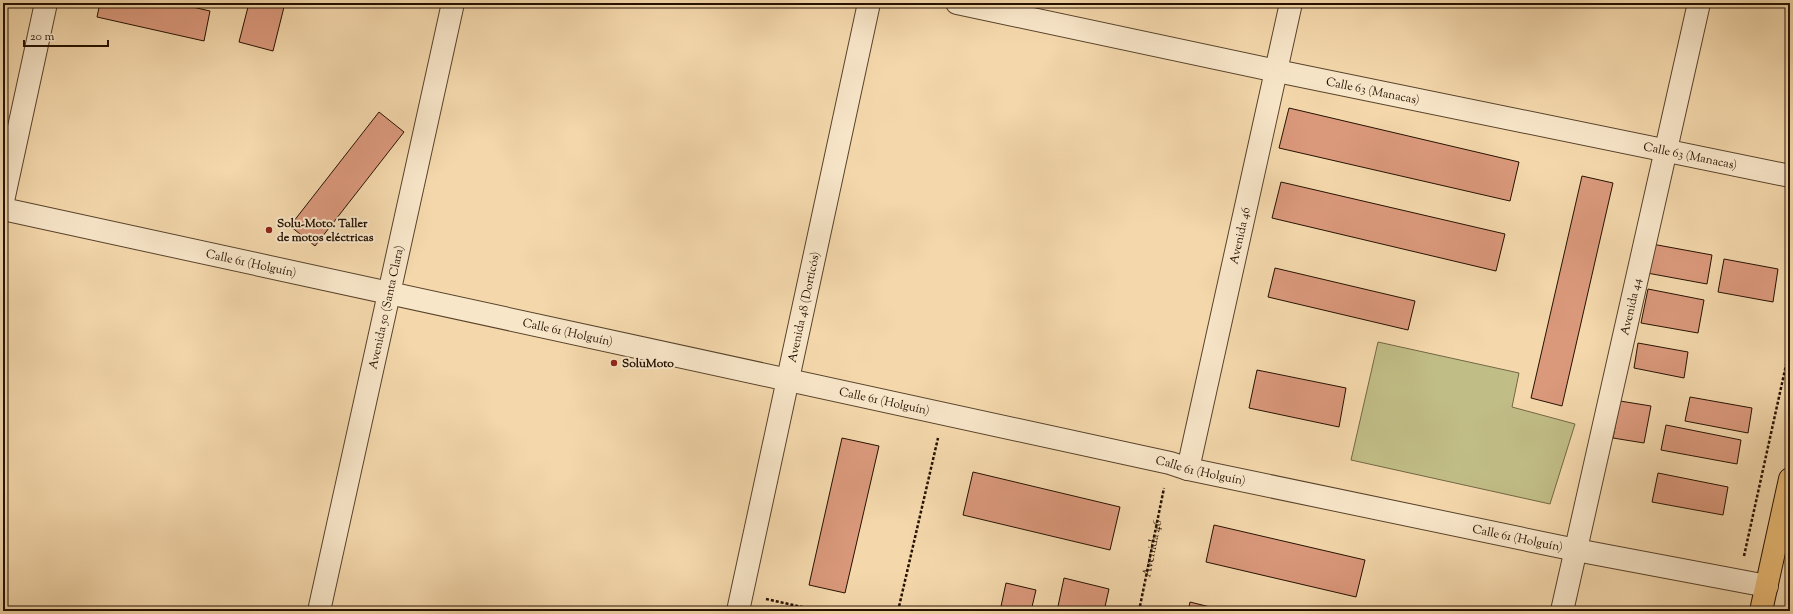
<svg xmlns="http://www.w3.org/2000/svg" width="1793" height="614" font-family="'Sorts Mill Goudy',serif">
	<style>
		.green { fill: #c1bd86; stroke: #736743 }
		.building { fill: #db997c; stroke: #251100 }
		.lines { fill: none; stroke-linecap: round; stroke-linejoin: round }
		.minor-casing { stroke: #59432b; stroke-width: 24 }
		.tertiary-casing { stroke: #59432b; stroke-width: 24 }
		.primary-casing { stroke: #251100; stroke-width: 24 }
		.path { stroke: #251100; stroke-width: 2.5; stroke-dasharray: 3 2; stroke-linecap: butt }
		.minor { stroke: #f8e6c9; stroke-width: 22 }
		.tertiary { stroke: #f8e6c9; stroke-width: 22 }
		.primary { stroke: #eabc76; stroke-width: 22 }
		.poi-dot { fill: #8f2418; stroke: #f8e6c9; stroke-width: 1.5 }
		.labels { text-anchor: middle; stroke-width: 4; stroke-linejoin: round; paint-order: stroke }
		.street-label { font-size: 12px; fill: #251100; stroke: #f8e6c9 }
		.poi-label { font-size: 12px; font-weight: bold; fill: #251100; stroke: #f8e6c9; text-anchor: start }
	</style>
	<rect width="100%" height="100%" fill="#f4d8ac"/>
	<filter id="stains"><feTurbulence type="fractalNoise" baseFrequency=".005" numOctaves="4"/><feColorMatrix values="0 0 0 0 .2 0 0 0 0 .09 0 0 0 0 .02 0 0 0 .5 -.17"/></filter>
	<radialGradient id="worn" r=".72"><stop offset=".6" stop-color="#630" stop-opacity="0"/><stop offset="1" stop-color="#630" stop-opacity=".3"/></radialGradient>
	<path class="green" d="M1378,342l141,31 -7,34 63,17 -25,80 -199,-44z"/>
	<g class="building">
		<path d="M100,3h75l35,8 -6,30 -107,-24z"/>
		<path d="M249,3h36l-12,48 -34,-9z"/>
		<path d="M1289,108l230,54 -9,39 -231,-53z"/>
		<path d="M379,112l25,20 -89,114 -25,-20z"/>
		<path d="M1582,176l31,7 -51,223 -31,-8z"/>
		<path d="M1281,182l224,52 -9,37 -224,-53z"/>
		<path d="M1652,244l60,11 -5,29 -60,-11z"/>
		<path d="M1724,259l54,10 -5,33 -55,-10z"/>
		<path d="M1275,268l140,33 -7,29 -140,-33z"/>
		<path d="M1648,289l56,11 -6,33 -57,-10z"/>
		<path d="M1638,343l50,9 -4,26 -50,-10z"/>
		<path d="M1257,370l89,18 -7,39 -90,-19z"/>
		<path d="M1690,397l62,11 -4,25 -63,-12z"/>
		<path d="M1620,401l31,5 -7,37 -31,-5z"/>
		<path d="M1666,425l75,15 -4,24 -76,-14z"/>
		<path d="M842,438l37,8 -34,147 -36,-8z"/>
		<path d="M973,472l147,35 -10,43 -147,-35z"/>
		<path d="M1658,473l70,14 -5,28 -71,-13z"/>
		<path d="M1214,525l151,35 -9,37 -150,-35z"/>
		<path d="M1064,578l45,11 -5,22h-47z"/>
		<path d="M1006,583l30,7 -5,21h-31z"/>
		<path d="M1190,602l32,8v1h-34z"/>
	</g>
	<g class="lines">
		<defs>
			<g id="minor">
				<path id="s2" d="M957,3l320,68 513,105"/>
				<path d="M3,201l43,-198"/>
				<path id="s3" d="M1188,469l103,-466"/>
				<path id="s4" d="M319,611l134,-608"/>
				<path id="s5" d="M738,611l131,-608"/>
				<path id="s6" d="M1562,611l137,-608"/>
			</g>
			<g id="tertiary">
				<path id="s7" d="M3,209l1167,254 18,6 388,81 191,36"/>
			</g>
			<path id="primary" d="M1761,611l29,-132"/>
		</defs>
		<use href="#minor" class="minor-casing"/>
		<use href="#tertiary" class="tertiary-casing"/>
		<use href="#primary" class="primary-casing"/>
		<g class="path">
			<path d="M1744,556l46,-209"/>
			<path d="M766,599l54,12"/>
			<path d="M898,611l40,-173"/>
			<path id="s1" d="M1139,611l25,-123"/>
		</g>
		<use href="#minor" class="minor"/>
		<use href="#tertiary" class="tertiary"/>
		<use href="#primary" class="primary"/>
	</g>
	<g class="poi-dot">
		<circle cx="269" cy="230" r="4"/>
		<circle cx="614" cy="363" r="4"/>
	</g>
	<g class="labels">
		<g class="street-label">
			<text dy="4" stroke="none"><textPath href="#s2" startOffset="425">Calle 63 (Manacas)</textPath></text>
			<text dy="4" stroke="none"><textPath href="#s2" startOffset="749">Calle 63 (Manacas)</textPath></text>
			<text dy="4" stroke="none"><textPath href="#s3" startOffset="239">Avenida 46</textPath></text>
			<text dy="4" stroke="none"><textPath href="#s7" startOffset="254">Calle 61 (Holguín)</textPath></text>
			<text dy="4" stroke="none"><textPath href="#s4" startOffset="311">Avenida 50 (Santa Clara)</textPath></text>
			<text dy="4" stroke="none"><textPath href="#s5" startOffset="311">Avenida 48 (Dorticós)</textPath></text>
			<text dy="4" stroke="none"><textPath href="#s6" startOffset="312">Avenida 44</textPath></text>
			<text dy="4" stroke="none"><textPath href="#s7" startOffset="578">Calle 61 (Holguín)</textPath></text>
			<text dy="4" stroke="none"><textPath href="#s7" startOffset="902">Calle 61 (Holguín)</textPath></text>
			<text dy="4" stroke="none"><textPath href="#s7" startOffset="1226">Calle 61 (Holguín)</textPath></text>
			<text dy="4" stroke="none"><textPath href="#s7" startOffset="1550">Calle 61 (Holguín)</textPath></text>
			<text dy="4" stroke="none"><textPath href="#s1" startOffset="64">Avenida 46</textPath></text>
		</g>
		<g class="poi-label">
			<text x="277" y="227">Solu-Moto. Taller<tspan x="277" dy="14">de motos eléctricas</tspan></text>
			<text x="622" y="367">SoluMoto</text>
		</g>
	</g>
	<rect width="1793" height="614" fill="none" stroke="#f4d8ac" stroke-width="16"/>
	<rect x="4" y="4" width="1785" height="606" fill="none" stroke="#251100" stroke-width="2"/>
	<rect x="8" y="8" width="1777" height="598" fill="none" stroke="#251100"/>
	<path d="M24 40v6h84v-6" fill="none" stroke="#251100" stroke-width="2"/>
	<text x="30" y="40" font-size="12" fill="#251100" stroke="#f8e6c9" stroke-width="3" paint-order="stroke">20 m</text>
	<rect width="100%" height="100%" filter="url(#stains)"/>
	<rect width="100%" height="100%" fill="url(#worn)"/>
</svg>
